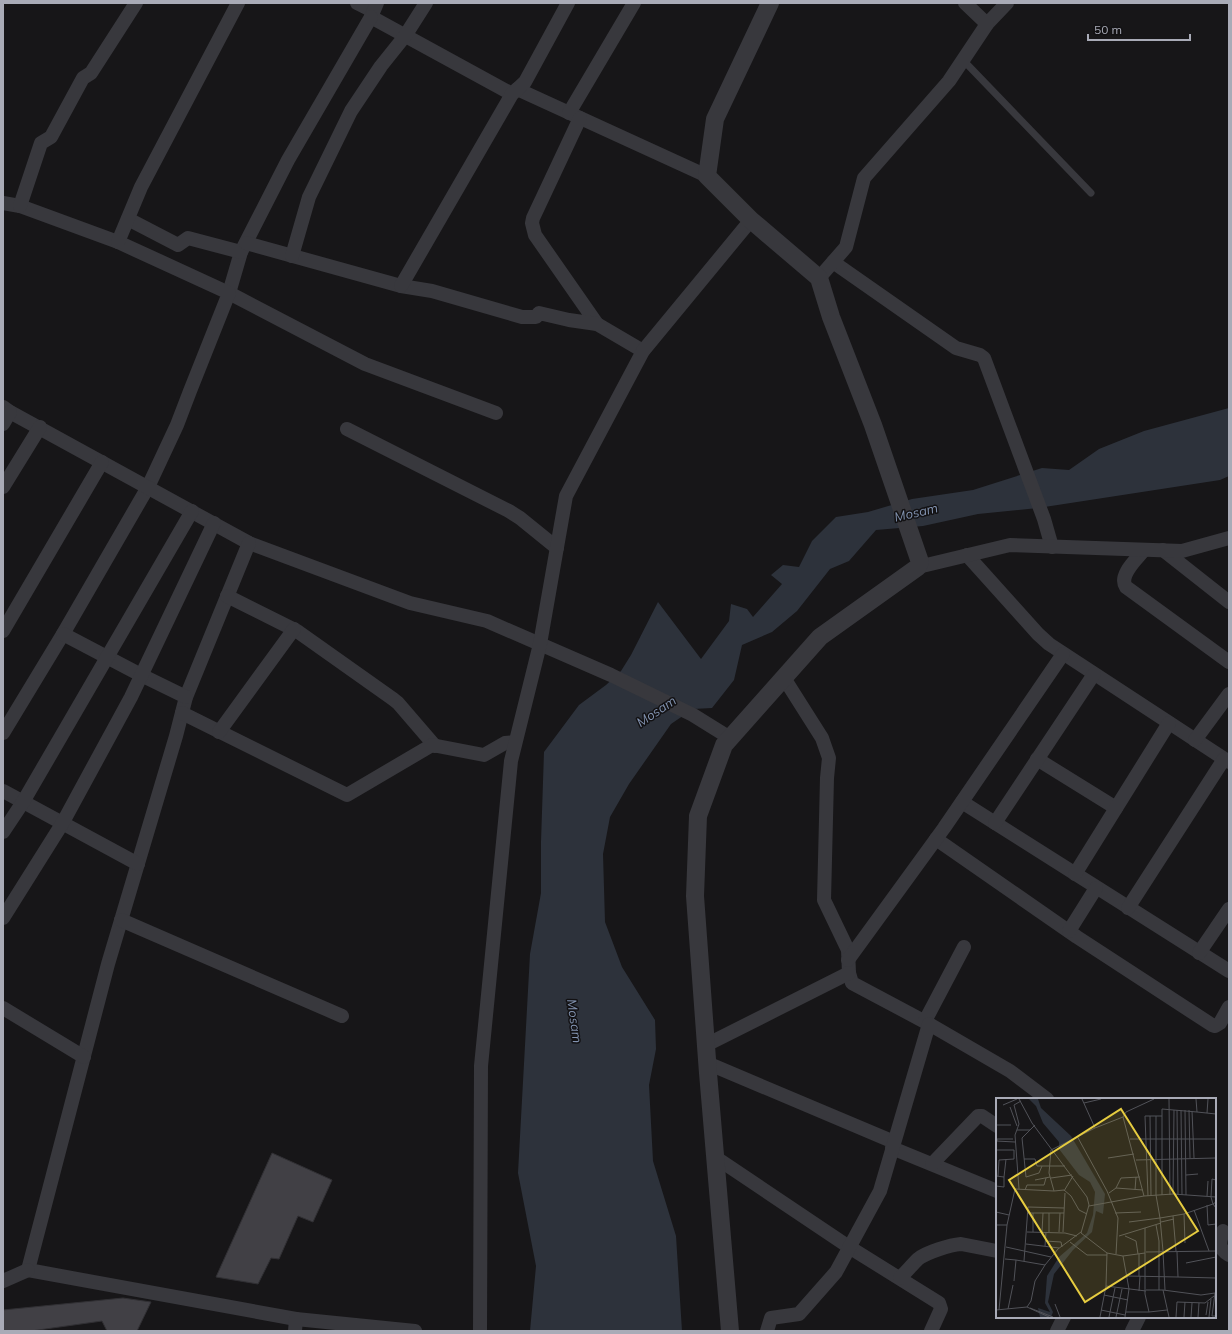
<svg xmlns="http://www.w3.org/2000/svg" width="1232" height="1334" font-family="Mulish,sans-serif">
	<style>
		.water { fill: #2d323b }
		.building { fill: #414045; stroke: #313034 }
		.lines { fill: none; stroke-linecap: round; stroke-linejoin: round }
		.service { stroke: #38383d; stroke-width: 7 }
		.minor { stroke: #38383d; stroke-width: 14 }
		.tertiary { stroke: #38383d; stroke-width: 18 }
		.labels { text-anchor: middle; stroke-width: 3; stroke-linejoin: round; paint-order: stroke }
		.water-label { font-size: 13px; font-style: italic; fill: #8293b0; stroke: #121113 }
		.inset-road { fill: none; stroke: #515258; stroke-width: 1 }
		.view { fill: #e6cc40; fill-opacity: 0.15; stroke: #e6cc40; stroke-width: 2 }
		.inset-edge { fill: none; stroke: #a9abb7; stroke-width: 2 }
	</style>
	<rect width="100%" height="100%" fill="#171618"/>
	<path class="water" d="M1229,408v68l-9,4 -182,28 -60,6 -55,12 -47,4 -27,31 -19,8 -33,42 -25,21 -30,13 -8,35 -22,28 -19,1 -22,15 -42,60 -19,33 -7,37 2,68 17,45 33,53 1,29 -7,36 4,76 23,75 6,95h-152l6,-65 -18,-93 12,-219 11,-61v-51l3,-90 35,-47 27,-20 15,-14 10,-16 27,-53 43,57 28,-38 2,-17 16,5 6,8 29,-33 -11,-9 12,-10 16,2 13,-26 24,-24 32,-5 44,-13 61,-9 69,-22 27,2 30,-21 45,-18z"/>
	<g class="building">
		<path d="M272,1153l60,27 -19,42 -15,-6 -19,43 -8,-1 -13,26 -42,-7z"/>
		<path d="M123,1298l28,4 -14,29h-30l-5,-10 -71,10h-28v-21z"/>
	</g>
	<g class="lines">
		<path class="service" d="M963,60l128,133"/>
		<g class="minor">
			<path d="M357,3l16,8"/>
			<path d="M377,3l-6,14 141,77"/>
			<path d="M371,17l-83,143 -47,92 -12,41 136,71 131,49"/>
			<path d="M987,24l20,-21"/>
			<path d="M517,89l190,87"/>
			<path d="M569,113l65,-110"/>
			<path d="M580,118l-47,100 -1,5 3,12 62,89"/>
			<path d="M3,203l17,3 98,36 111,51 -39,98 -13,34 -29,62 -85,147 -60,99"/>
			<path d="M20,206l21,-63 10,-6 32,-59 8,-5 45,-70"/>
			<path d="M128,219l50,26 10,-7 53,14"/>
			<path d="M118,242l23,-55 97,-184"/>
			<path d="M246,243l155,43 31,5 90,26h14l3,-4 30,7 28,4 46,27"/>
			<path d="M292,256l17,-59 42,-86 30,-45 24,-30 21,-33"/>
			<path d="M833,262l123,86 24,7 4,3 60,161 8,28"/>
			<path d="M819,278l27,-31 18,-69 85,-97 38,-57 -22,-21"/>
			<path d="M401,286l111,-192 13,-12 43,-79"/>
			<path d="M3,407l7,5 239,131 161,60 77,18 124,54 82,40 37,23"/>
			<path d="M3,424l7,-12"/>
			<path d="M347,429l162,82 11,7 37,30"/>
			<path d="M3,487l37,-60"/>
			<path d="M249,543l-63,154 -10,39 -68,228 -80,306 268,49"/>
			<path d="M1144,550c-7,9 -26,25 -18,37l103,75"/>
			<path d="M1163,550l66,52"/>
			<path d="M967,555l71,79 11,10 180,118"/>
			<path d="M918,567l92,-22 172,6 47,-13"/>
			<path d="M227,596l70,35 96,68 5,4 37,43"/>
			<path d="M3,631l99,-169"/>
			<path d="M63,634l78,41 45,22"/>
			<path d="M784,678l38,60 7,20 -2,20 -3,122 24,50 1,23 3,10 77,41"/>
			<path d="M182,713l165,82 85,-50 52,10 21,-12 10,-1"/>
			<path d="M219,732l75,-103"/>
			<path d="M1195,740l34,-46"/>
			<path d="M1037,759l79,49"/>
			<path d="M3,791l135,73"/>
			<path d="M962,802l267,169"/>
			<path d="M995,823l99,-149"/>
			<path d="M3,832l20,-30 169,-291"/>
			<path d="M936,839l141,98 135,88 3,1 5,-3 9,-16"/>
			<path d="M1075,874l94,-151"/>
			<path d="M1128,908l96,-149"/>
			<path d="M3,918l59,-94 69,-127 83,-174"/>
			<path d="M121,920l221,96"/>
			<path d="M1069,931l27,-43"/>
			<path d="M1199,953l30,-44"/>
			<path d="M848,960l96,-132 119,-174"/>
			<path d="M3,1008l81,49"/>
			<path d="M925,1021l39,-74"/>
			<path d="M706,1045l143,-72"/>
			<path d="M707,1063l187,79"/>
			<path d="M892,1148l105,43"/>
			<path d="M715,1157l134,90 90,56 2,6 -10,22"/>
			<path d="M932,1164l46,-48h4l15,10"/>
			<path d="M1223,1231c-3,11 -6,17 6,24"/>
			<path d="M900,1278c6,-6 12,-13 18,-19 9,-7 32,-14 43,-15l36,7"/>
			<path d="M3,1281l25,-11"/>
			<path d="M295,1331l1,-12 119,12"/>
			<path d="M480,1331l1,-265 30,-305 29,-117 26,-148 77,-145 108,-131"/>
			<path d="M767,1331l4,-13 28,-4 37,-42 44,-81 49,-167 81,47 37,28"/>
			<path d="M1057,1331l7,-14"/>
			<path d="M1132,1331l7,-14"/>
		</g>
		<path class="tertiary" d="M730,1331l-22,-258 -13,-177 3,-80 26,-71 96,-108 98,-70 2,-5 -47,-137 -42,-108 -12,-39 -68,-58 -44,-44 8,-57 55,-116"/>
	</g>
	<g class="labels">
		<g class="water-label">
			<text transform="translate(916 512) rotate(-13)" y="5">Mosam</text>
			<text transform="translate(656 711) rotate(-34)" y="5">Mosam</text>
			<text transform="translate(575 1021) rotate(82)" y="5">Mosam</text>
		</g>
	</g>
	<g transform="translate(996 1098)">
		<rect width="220" height="220" fill="#171618"/>
		<path d="M33,1h9l3,9 30,28 34,58 -2,20 -7,-3 -4,21 -19,18 -19,24 -6,28 5,10 -2,5h-11l-2,-9 12,4 -5,-9 2,-27 12,-19 28,-24 6,-18 2,-23 -5,-10 -11,-7 -20,-26v-7l-16,-19 -7,-17z" fill="#2d323b"/>
		<path class="inset-road" d="M23,1l13,24 55,74 2,8 -8,28 26,20 16,3 6,33 -4,28M173,1l1,96M88,5l17,-4M7,7l14,-6M14,9l7,19M181,12l1,85M185,12l1,85M189,12l1,85M193,12l1,48M196,13l2,47M201,14l19,2M211,15l1,-14M154,18l1,80M160,18v79l4,23 24,-4 29,-10 3,4M127,19l3,-5 28,-13M0,27h15M39,27l-13,13 4,39 13,-4 3,-7M99,30l28,-11 21,79M21,32h13M81,38l30,55 11,27 -2,36M134,41h86M0,43l19,1M1,43v-2h16M0,52h18M112,60l26,-4M28,61h11l2,7h28M140,62l80,-2M190,77l12,-1M0,78l8,1v10l-8,-1M2,78l1,-16 15,-1v-9M8,79l2,-18M55,80l21,-3M39,82l15,-3M220,82l-4,-1 -1,18 2,7 3,-2M120,90l27,2M23,91l-4,-54 4,-11 -5,-19 7,-4M29,92l2,-5h17l2,-7M139,92l1,-13M58,93l10,-1 7,6 8,14 8,4M68,93l9,-15M113,95l7,-5 5,-10 19,-1M177,96l1,-84M166,97v-86l35,3 -1,-13M152,98l-3,-80h17M211,98l1,-15M211,107l1,20 8,-1M93,108l55,-10 29,-2 43,3M198,112l15,41M0,114l13,3M32,115h36M119,115l26,-1M188,116l1,29M177,118l3,35M133,124l31,-4 3,33M165,124l13,-3M0,127h11l8,-36 39,2 -5,-18 2,-23 44,-22 -13,-29M160,127l3,16v49M31,134l38,1 12,3M37,134v-19M46,134l1,-19M53,134v-19M63,134l1,-19M67,134l2,-39M123,138l42,-13M129,138l11,5 2,13M49,143l16,1 1,5M74,144l17,13h20M30,146l33,4M49,148l1,-14M10,149l45,10M150,154l70,-1M167,154l2,38M111,155l-1,33 40,5M143,156v22M127,158l22,-3M9,161l11,1 -2,21M20,162l29,5M28,163l4,-54 36,1M190,165l30,-6M131,178l51,1 -1,-25M182,179l38,1M150,192h17l6,27M167,192l38,5 14,-2 -3,23h4M143,193l1,-15M108,197l24,5M59,206l5,13M31,209l4,-6 4,-20 10,-16 13,-16 23,-17M34,210l23,9M12,211l5,-24M0,212l31,-3 22,10M3,212l8,-85M105,212l24,5M130,214h23l-4,-18v-66M153,214l18,-2M210,217l2,-13M104,219l6,-31M113,219l6,-29M120,219l6,-28M180,219l1,-15 28,1 9,-7M188,219l1,-15M195,219l1,-14M202,219l1,-14M213,219l2,-18"/>
		<path class="view" d="M125,11l77,122 -113,71 -76,-122z"/>
		<rect width="220" height="220" class="inset-edge"/>
	</g>
	<rect width="1232" height="1334" fill="none" stroke="#a9abb7" stroke-width="8"/>
	<path d="M1088 34v6h102v-6" fill="none" stroke="#a9abb7" stroke-width="2"/>
	<text x="1094" y="34" font-size="12" fill="#a9abb7" stroke="#121113" stroke-width="3" paint-order="stroke">50 m</text>
</svg>
